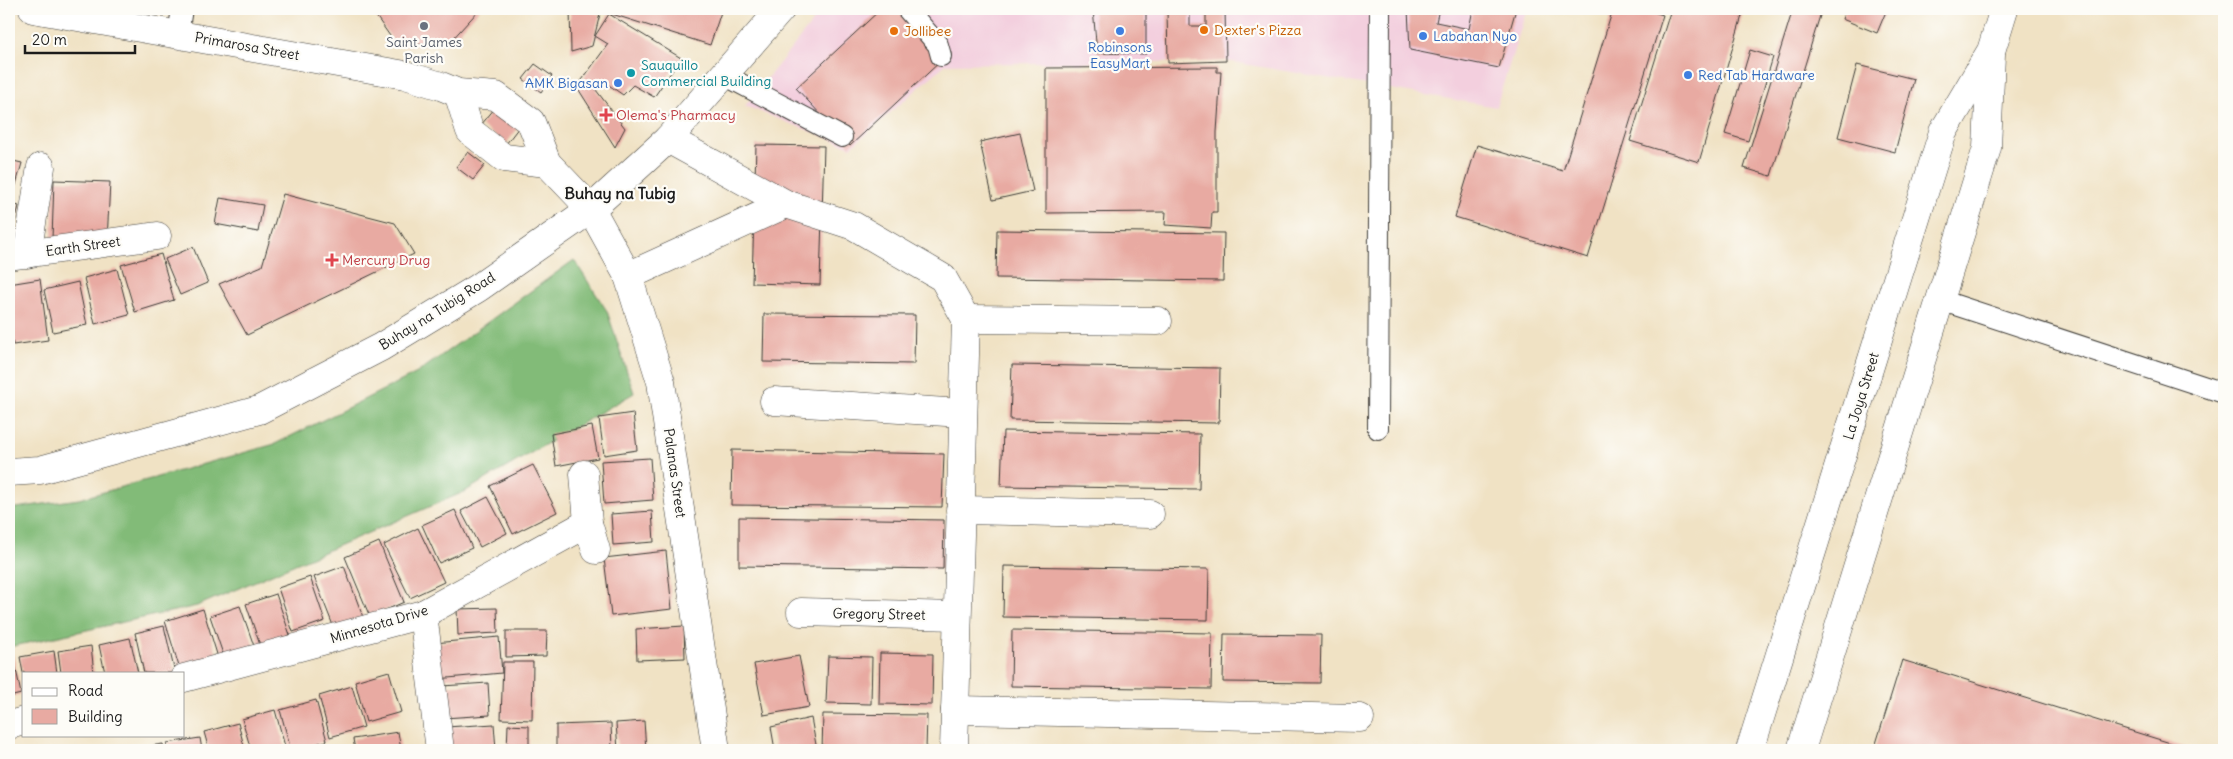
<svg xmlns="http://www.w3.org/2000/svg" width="2233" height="759" font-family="Delius,sans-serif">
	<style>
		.built { fill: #f3cfde }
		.forest { fill: #82bb78; stroke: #4f6c4a }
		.building { fill: #e8aaa2 }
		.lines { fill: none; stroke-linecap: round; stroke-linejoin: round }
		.lane-casing { stroke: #3c3a35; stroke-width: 22 }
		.street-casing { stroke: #3c3a35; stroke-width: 29 }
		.secondary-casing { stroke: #3c3a35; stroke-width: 29 }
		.lane { stroke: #fff; stroke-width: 20 }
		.street { stroke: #fff; stroke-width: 28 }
		.secondary { stroke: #fff; stroke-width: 28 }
		.worship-dot { fill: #6b7280; stroke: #fdfcf7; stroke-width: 2 }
		.food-dot { fill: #e8710a; stroke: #fdfcf7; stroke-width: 2 }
		.shop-dot { fill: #3f7fe0; stroke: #fdfcf7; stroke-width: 2 }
		.culture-dot { fill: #0f9aa8; stroke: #fdfcf7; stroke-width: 2 }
		.health-dot { fill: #e0444e; stroke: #fdfcf7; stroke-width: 2 }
		.labels { text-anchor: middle; stroke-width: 4.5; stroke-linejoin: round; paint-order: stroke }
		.food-label { font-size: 14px; fill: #c56008; stroke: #fdfcf7; text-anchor: start }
		.shop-label { font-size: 14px; fill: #366cbe; stroke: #fdfcf7; text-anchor: start }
		.worship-label { font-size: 14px; fill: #5b616d; stroke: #fdfcf7 }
		.street-label { font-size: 14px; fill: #1c1c1c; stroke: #fdfcf7 }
		.culture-label { font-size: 14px; fill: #0d838f; stroke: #fdfcf7; text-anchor: start }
		.health-label { font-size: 14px; fill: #be3a42; stroke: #fdfcf7; text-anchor: start }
		.quarter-label { font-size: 16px; font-weight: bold; fill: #1c1c1c; stroke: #fdfcf7 }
	</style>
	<rect width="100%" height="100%" fill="#fdfcf7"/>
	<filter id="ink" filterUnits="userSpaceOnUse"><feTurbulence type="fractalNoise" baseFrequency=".02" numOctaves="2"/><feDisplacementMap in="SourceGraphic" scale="10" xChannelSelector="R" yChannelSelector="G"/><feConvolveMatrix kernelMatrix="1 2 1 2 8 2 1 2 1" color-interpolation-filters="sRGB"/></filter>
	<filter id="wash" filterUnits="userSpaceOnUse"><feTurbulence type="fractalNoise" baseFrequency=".0096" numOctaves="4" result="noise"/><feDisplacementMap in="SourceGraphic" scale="20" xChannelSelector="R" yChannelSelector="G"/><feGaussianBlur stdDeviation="1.12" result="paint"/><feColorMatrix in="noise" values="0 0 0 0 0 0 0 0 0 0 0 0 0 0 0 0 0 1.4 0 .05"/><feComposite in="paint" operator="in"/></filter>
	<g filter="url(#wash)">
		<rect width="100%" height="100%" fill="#f0e2c4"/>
		<path class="built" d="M823,9h704l-31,98 -270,-46 -280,3 -95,83 -106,-41z"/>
		<path class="forest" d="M574,260l33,51 27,82 -170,99 -267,114 -188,41v-138l70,-10 196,-55 142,-71z"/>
		<g id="blocks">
			<g class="building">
				<path d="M371,9h109l-31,34 -52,3z"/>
				<path d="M570,9l30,5 -8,32 -21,6z"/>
				<path d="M596,9h126l-12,36z"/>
				<path d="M881,9h15l47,50 -93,87 -54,-58z"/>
				<path d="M1093,9h53v45l-49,-1z"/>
				<path d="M1167,9h23v17h16v-17h19l1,52 -58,2z"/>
				<path d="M1408,9h31l-3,13 33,7 4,-20h43l-17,59 -89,-18z"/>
				<path d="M1613,9h31l19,6 -75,243 -133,-41 22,-72 86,26z"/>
				<path d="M1671,9h73l-45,153 -69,-21z"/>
				<path d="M1793,9h29l-51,167 -27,-8z"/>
				<path d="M1846,9h41l-10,24 -35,-14z"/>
				<path d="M609,14l72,44 -27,39 -21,-12 -10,10 -20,-14 -7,9 29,38 -10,19 -38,-60 31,-43 -13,-8z"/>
				<path d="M1750,50l23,7 -25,84 -23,-7z"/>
				<path d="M535,64l17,12 -11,16 -18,-13z"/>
				<path d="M1857,65l57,14 -19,73 -57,-15z"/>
				<path d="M1217,67v5h4l-4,60v80h-5l-1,16 -46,-3 1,-13 -120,1v-145z"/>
				<path d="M495,108l24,19 -13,17 -25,-19z"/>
				<path d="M1020,133l13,58 -40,9 -13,-58z"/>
				<path d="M756,145l68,1 -4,139 -68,-2z"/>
				<path d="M468,152l17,13 -12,15 -17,-13z"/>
				<path d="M9,160l13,3 -10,36 -3,-1z"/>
				<path d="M54,180l56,2 -3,59 -55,-2z"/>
				<path d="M283,194l112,29 19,31 -167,81 -28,-51 43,-18z"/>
				<path d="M220,198l43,7 -5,27 -43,-8z"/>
				<path d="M9,203l10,3 -10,38z"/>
				<path d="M997,230l227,3 -1,48 -227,-3z"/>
				<path d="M193,247l15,36 -28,12 -15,-36z"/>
				<path d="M161,254l13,46 -39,12 -14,-47z"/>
				<path d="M117,269l12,46 -34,9 -11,-46z"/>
				<path d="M40,279l8,61 -35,5 -4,-31v-30z"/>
				<path d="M78,282l9,43 -34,7 -9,-42z"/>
				<path d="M764,314l151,1 -1,49 -151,-2z"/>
				<path d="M1012,365l208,3 -1,55 -209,-3z"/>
				<path d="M633,413l4,37 -33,5 -5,-37z"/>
				<path d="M592,426l6,32 -42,8 -5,-32z"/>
				<path d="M1003,431l197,3 -1,55 -198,-3z"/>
				<path d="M732,450l212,4 -2,53 -211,-2z"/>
				<path d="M650,458l3,42 -49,4 -3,-43z"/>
				<path d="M533,465l24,47 -44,22 -23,-48z"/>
				<path d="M488,497l19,36 -27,14 -19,-36z"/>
				<path d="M455,510l17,38 -33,15 -17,-38z"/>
				<path d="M652,511l2,31 -41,3 -2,-31z"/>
				<path d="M739,517l205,3 -1,49 -204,-3z"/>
				<path d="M418,528l26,54 -34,16 -26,-53z"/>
				<path d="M379,542l25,60 -34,15 -25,-60z"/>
				<path d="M666,551l6,58 -61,7 -7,-58z"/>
				<path d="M344,566l19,51 -29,11 -20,-51z"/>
				<path d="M1004,566l205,3 -1,51 -205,-3z"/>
				<path d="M310,577l15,44 -32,11 -15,-44z"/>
				<path d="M276,594l14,41 -30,10 -14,-41z"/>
				<path d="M240,606l14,40 -30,11 -14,-41z"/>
				<path d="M497,608l1,25 -40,2 -1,-26z"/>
				<path d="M203,609l17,55 -39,9 -16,-52z"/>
				<path d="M164,626l11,47h-31l-9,-40z"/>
				<path d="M684,626l1,32 -48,2 -1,-31z"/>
				<path d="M1012,630l200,3 -1,56 -200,-3z"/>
				<path d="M506,631h41l-1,25 -40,1z"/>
				<path d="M1224,634l97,1 -1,48 -97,-1z"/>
				<path d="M499,637l3,36 -65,6 -3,-36z"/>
				<path d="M130,638l8,35h-33l-6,-28z"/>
				<path d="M91,646l3,27h-33l-3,-22z"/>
				<path d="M54,651l3,22h-34l-3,-16z"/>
				<path d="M880,653l53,1 -1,51 -53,-1z"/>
				<path d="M13,654l8,40 -12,3v-42z"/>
				<path d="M799,656l10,51 -45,8 -10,-51z"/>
				<path d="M828,656l44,1 -1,47 -45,-1z"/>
				<path d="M1902,660l291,90h-319z"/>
				<path d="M503,662h30l-1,58 -31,-1z"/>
				<path d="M389,671l12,41 -35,10 -11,-41z"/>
				<path d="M488,683l2,32 -46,3 -2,-32z"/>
				<path d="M352,686l12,41 -34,10 -11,-41z"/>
				<path d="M316,700l11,41 -36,9 -11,-40z"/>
				<path d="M275,710l11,40h-35l-9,-31z"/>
				<path d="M823,714l104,1 -1,35h-104z"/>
				<path d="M811,718l6,32h-42l-4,-23z"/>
				<path d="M644,721l2,29h-28l-2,-27z"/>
				<path d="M238,723l7,27h-36l-5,-18z"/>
				<path d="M611,723l1,27h-56v-25z"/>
				<path d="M494,724l2,26h-48l-2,-23z"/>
				<path d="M508,725l21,1v24h-22z"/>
				<path d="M398,732l3,18h-46l-2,-11z"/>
				<path d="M200,738l2,12h-34l-1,-7z"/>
				<path d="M163,744l1,6h-35v-1z"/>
			</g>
		</g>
	</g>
	<g filter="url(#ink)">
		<use href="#blocks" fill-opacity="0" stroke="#3c3a35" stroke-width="1"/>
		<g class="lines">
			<defs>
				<g id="lane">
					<path d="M907,9l31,36 3,11"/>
					<path d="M178,34l4,-25"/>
					<path d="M724,75l118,62"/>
					<path d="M1940,300l284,93"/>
					<path d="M1378,429l2,-420"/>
				</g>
				<g id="street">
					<path d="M33,9l372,66 36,11 17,7 38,3 35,26 16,41 44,46"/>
					<path d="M458,93l12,38 34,27 43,5"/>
					<path d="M668,139l118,65 68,22 89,52 23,41 -12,431"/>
					<path d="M27,254l14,-87"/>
					<path d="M9,256l148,-20"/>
					<path d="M628,276l158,-72"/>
					<path d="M966,319l192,2"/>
					<path d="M774,401l188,12"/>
					<path d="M584,474l4,49"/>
					<path d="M960,510l190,4"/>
					<path d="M801,612l156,4"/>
					<path d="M423,614l17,136"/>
					<path d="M184,678l239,-64 165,-91 8,27"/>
					<path d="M955,710l405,8"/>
					<path d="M9,725l15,-4"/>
				</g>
				<g id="secondary">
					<path d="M591,209l37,67 33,106 55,368"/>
					<path d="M9,472l31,-2 219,-60 122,-63 97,-59 113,-79 77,-70 113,-130"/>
					<path d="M1750,750l193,-618 48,-81 13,-42"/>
					<path d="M1801,750l186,-602 4,-93"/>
				</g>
			</defs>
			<use href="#lane" class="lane-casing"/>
			<use href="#street" class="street-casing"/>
			<use href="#secondary" class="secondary-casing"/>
			<use href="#lane" class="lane"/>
			<use href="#street" class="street"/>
			<use href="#secondary" class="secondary"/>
		</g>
	</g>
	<circle class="worship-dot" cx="424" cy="26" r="5"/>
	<g class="food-dot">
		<circle cx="1204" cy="30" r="5"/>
		<circle cx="894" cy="31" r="5"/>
	</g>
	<g class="shop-dot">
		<circle cx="1120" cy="31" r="5"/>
		<circle cx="1423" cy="36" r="5"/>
		<circle cx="1688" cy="75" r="5"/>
		<circle cx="618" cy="83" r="5"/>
	</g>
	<circle class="culture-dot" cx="631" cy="73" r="5"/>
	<g class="health-dot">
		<path d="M603.5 107.5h5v5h5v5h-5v5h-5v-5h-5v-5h5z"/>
		<path d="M329.5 252.5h5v5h5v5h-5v5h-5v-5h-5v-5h5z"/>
	</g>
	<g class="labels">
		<g class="food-label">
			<text x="1214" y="35">Dexter's Pizza</text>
			<text x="904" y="36">Jollibee</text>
		</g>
		<g class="shop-label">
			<text x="1433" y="41">Labahan Nyo</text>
			<text x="1120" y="52" text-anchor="middle">Robinsons<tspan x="1120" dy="16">EasyMart</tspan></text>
			<text x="1698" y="80">Red Tab Hardware</text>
			<text x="608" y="88" text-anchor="end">AMK Bigasan</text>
		</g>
		<g class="worship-label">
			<text x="424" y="47">Saint James<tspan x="424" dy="16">Parish</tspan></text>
		</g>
		<g class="street-label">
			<text transform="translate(247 46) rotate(10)" y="5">Primarosa Street</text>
			<text transform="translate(83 246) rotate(-8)" y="5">Earth Street</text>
			<text transform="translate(437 311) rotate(-32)" y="5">Buhay na Tubig Road</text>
			<text transform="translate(1861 396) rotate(-73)" y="5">La Joya Street</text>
			<text transform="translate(675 473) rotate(82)" y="5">Palanas Street</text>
			<text transform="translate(879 614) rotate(1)" y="5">Gregory Street</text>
			<text transform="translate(379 624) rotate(-17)" y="5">Minnesota Drive</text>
		</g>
		<g class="culture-label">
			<text x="641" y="70">Sauquillo<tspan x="641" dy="16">Commercial Building</tspan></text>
		</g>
		<g class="health-label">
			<text x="616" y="120">Olema's Pharmacy</text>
			<text x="342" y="265">Mercury Drug</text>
		</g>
		<g class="quarter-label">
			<text x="620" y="199">Buhay na Tubig</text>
		</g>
	</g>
	<rect width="2233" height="759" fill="none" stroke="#fdfcf7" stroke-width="30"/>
	<rect x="22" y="672" width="162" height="65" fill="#fdfcf7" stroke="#a3a29f"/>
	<rect x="32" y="688" width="25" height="8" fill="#ffffff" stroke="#a3a29f"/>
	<text x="68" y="696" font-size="15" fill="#1c1c1c">Road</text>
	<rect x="32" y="709" width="25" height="15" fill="#e8aaa2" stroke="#a3a29f"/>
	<text x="68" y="722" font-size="15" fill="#1c1c1c">Building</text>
	<path d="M25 45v8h110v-8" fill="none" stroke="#1c1c1c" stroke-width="2.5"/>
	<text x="32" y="45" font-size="15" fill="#1c1c1c" stroke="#fdfcf7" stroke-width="4" paint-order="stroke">20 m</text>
</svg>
